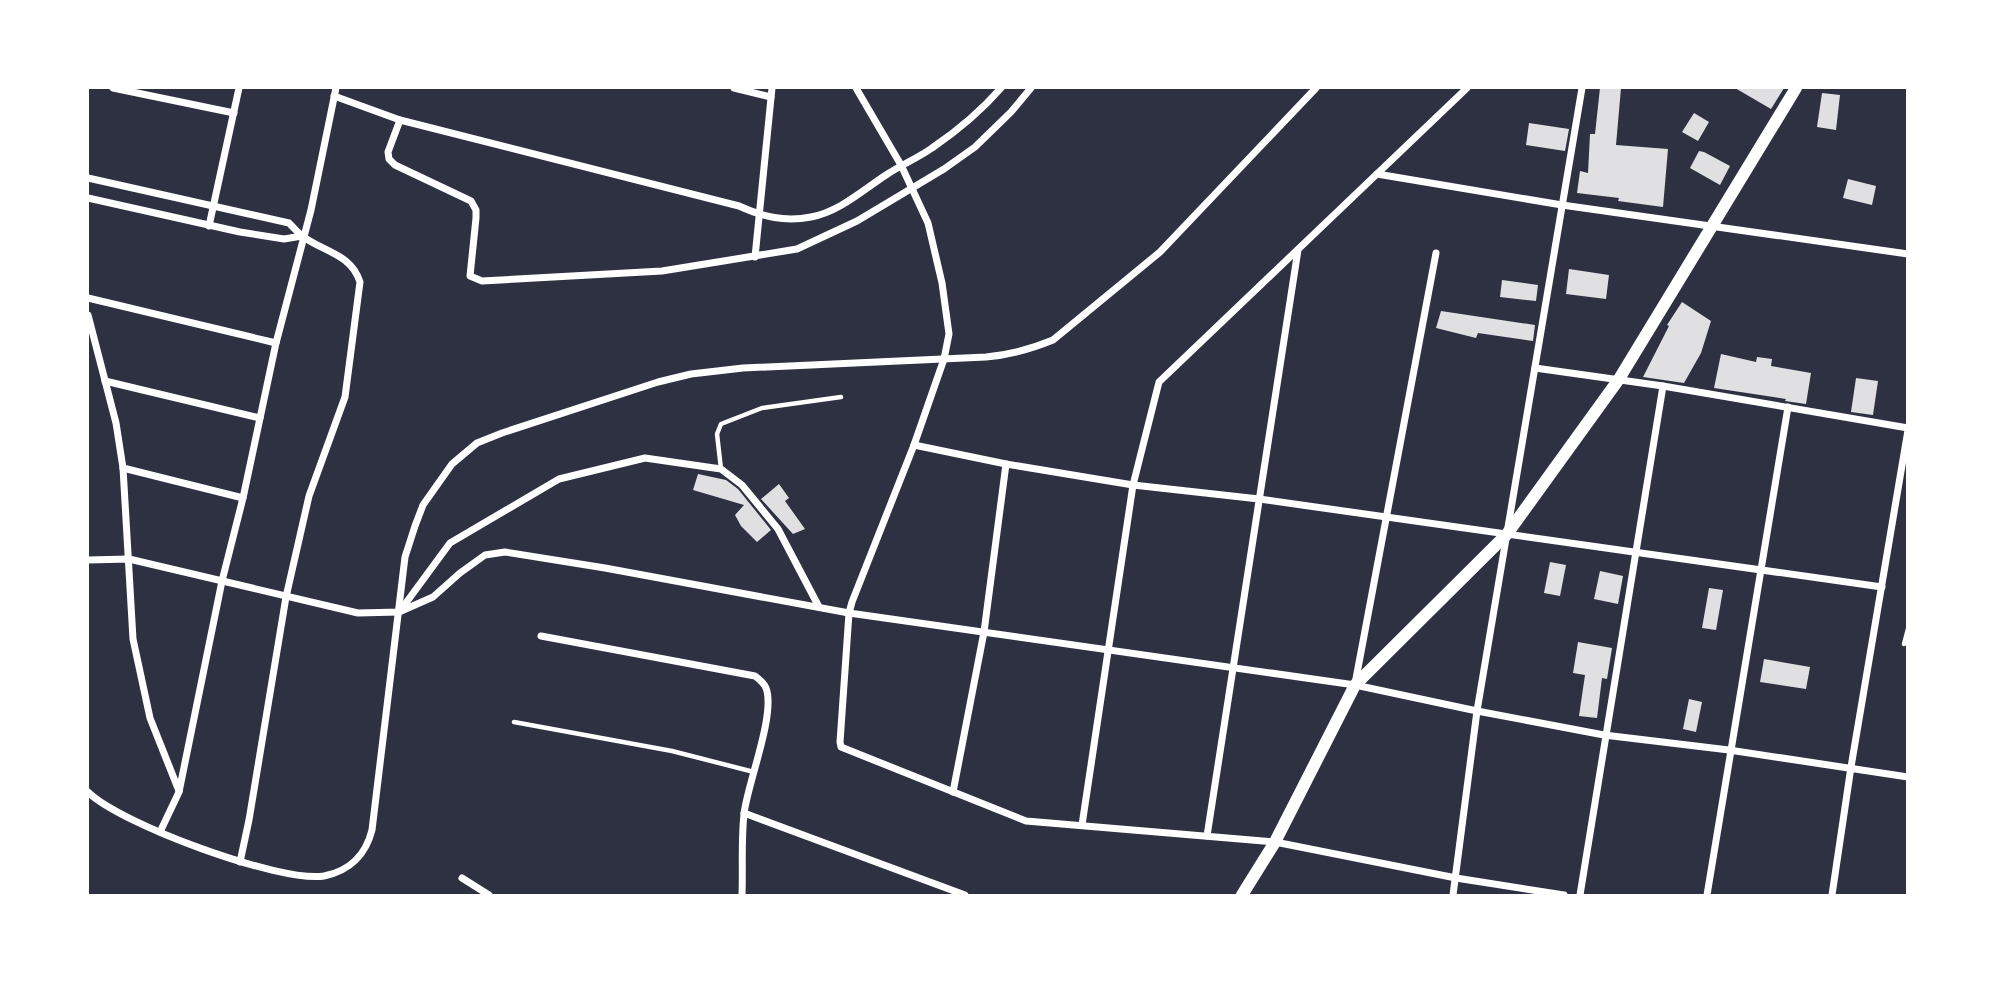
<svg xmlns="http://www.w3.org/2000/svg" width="1995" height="983" font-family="'Golos Text',sans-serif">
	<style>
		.building { fill: #e0e0e3 }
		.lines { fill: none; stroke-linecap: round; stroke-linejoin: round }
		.service { stroke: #fff; stroke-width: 4.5 }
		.minor { stroke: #fff; stroke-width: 7 }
		.tertiary { stroke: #fff; stroke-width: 12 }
	</style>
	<rect width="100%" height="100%" fill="#2d3142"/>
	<g class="building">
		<path d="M1600,88h21l-5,57 52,4 -5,58 -45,-6 1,-3 -42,-5 3,-22 8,2 2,-39h5z"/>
		<path d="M1735,88h49l-13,21z"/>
		<path d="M1822,93l18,2 -4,35 -19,-3z"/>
		<path d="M1694,113l15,9 -11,19 -16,-9z"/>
		<path d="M1529,123l40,6 -4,22 -39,-6z"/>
		<path d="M1699,151l5,1 26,14 -10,19 -30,-17z"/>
		<path d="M1848,179l28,7 -4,19 -29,-7z"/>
		<path d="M1569,269l40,6 -3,24 -40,-5z"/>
		<path d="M1502,280l36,5 -2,16 -36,-4z"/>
		<path d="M1682,302l29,19 -10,32 -17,30 -41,-6 26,-51 -2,-1z"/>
		<path d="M1441,311l94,14 -2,16 -55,-8 -2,5 -40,-10z"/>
		<path d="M1721,354l35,8 1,-5 15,2 -1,7 40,7 -5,31 -21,-3 1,-2 -72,-11z"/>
		<path d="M1856,378l22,3 -5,34 -22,-3z"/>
		<path d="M698,474l28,6 12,9 33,41 -14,12 -16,-16 -6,-11 9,-10 -51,-15z"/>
		<path d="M779,484l10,14 -4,3 20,28 -12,5 -32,-35z"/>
		<path d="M1550,562l16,3 -6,31 -16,-3z"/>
		<path d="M1600,571l23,5 -5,28 -24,-5z"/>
		<path d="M1709,588l14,2 -7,40 -14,-2z"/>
		<path d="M1578,642l34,6 -5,31 -5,-1 -5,40 -18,-2 6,-41 -12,-2z"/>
		<path d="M1764,659l46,8 -4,22 -46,-7z"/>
		<path d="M1689,699l13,3 -6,30 -13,-3z"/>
	</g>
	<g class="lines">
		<g class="service">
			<path d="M721,469l-4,-35 4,-10 41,-16 79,-11"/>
			<path d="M1904,644l4,-15"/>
			<path d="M514,722l158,29 82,21"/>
		</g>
		<g class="minor">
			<path d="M113,88l121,25"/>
			<path d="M734,88l37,9"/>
			<path d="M856,88l45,77 27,58 14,60 7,51 -5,25 -30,86 -62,157 -3,11 -9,129 1,5 185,74 249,21 181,36 108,17"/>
			<path d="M334,96l66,24 339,86c24,11 46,16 72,11 28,-5 52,-27 75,-42 15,-10 32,-17 46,-27 25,-17 49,-37 69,-60"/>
			<path d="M400,120l-12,32 1,7 6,6 76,36 5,9v8l-6,58 12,5 180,-10 135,-22 60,-28 87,-52 31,-22 36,-35 20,-24"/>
			<path d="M1377,174l185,31 346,49"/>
			<path d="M88,178l201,45c4,4 8,9 12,12 21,17 50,18 59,47l-15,115 -36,99 -23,101 -37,223 -9,42"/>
			<path d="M88,198l152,34 44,7 18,-3"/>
			<path d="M209,226l30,-138"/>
			<path d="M755,257l17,-169"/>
			<path d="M88,298l188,45"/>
			<path d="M88,315l28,108 7,45 10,171 17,79 29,73"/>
			<path d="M1535,368l128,18 245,42"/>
			<path d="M105,381l155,37"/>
			<path d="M914,445l92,19 127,21 126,14 623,88"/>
			<path d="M123,468l120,30"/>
			<path d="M88,560l41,-1 229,54 41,-1 34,-15 27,-24 25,-18 20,-3 100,16 244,45 506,72 122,26 127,24 125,15 179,27"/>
			<path d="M400,611l50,-68 109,-64 86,-21 76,11 21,16 36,44 41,78"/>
			<path d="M541,636l214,40c4,3 9,7 11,12 10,26 -19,97 -22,126 -3,27 -1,55 -2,81"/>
			<path d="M1355,684l81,-431"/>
			<path d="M88,792c32,32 192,91 236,84 26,-5 42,-22 48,-46l33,-273 10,-31 8,-21 29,-41 25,-21 25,-10 156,-51 33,-8 52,-6 243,-11c24,-2 45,-8 67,-17l107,-88 156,-164"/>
			<path d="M953,792l31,-160 22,-168"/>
			<path d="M744,813l221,82"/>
			<path d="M1082,825l51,-340 26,-103 308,-294"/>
			<path d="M160,832l19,-40 43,-211 21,-83 33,-155 35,-133 25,-122"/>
			<path d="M1207,836l91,-586"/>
			<path d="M462,878l27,17"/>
			<path d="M1453,895l24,-184 105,-623"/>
			<path d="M1580,895l83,-509"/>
			<path d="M1707,895l81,-488"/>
			<path d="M1832,895l19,-128 57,-337"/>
		</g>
		<path class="tertiary" d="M1242,895l33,-53 80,-157 152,-151 112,-155 177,-291"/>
	</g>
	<rect width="1995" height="983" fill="none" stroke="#ffffff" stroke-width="178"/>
</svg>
